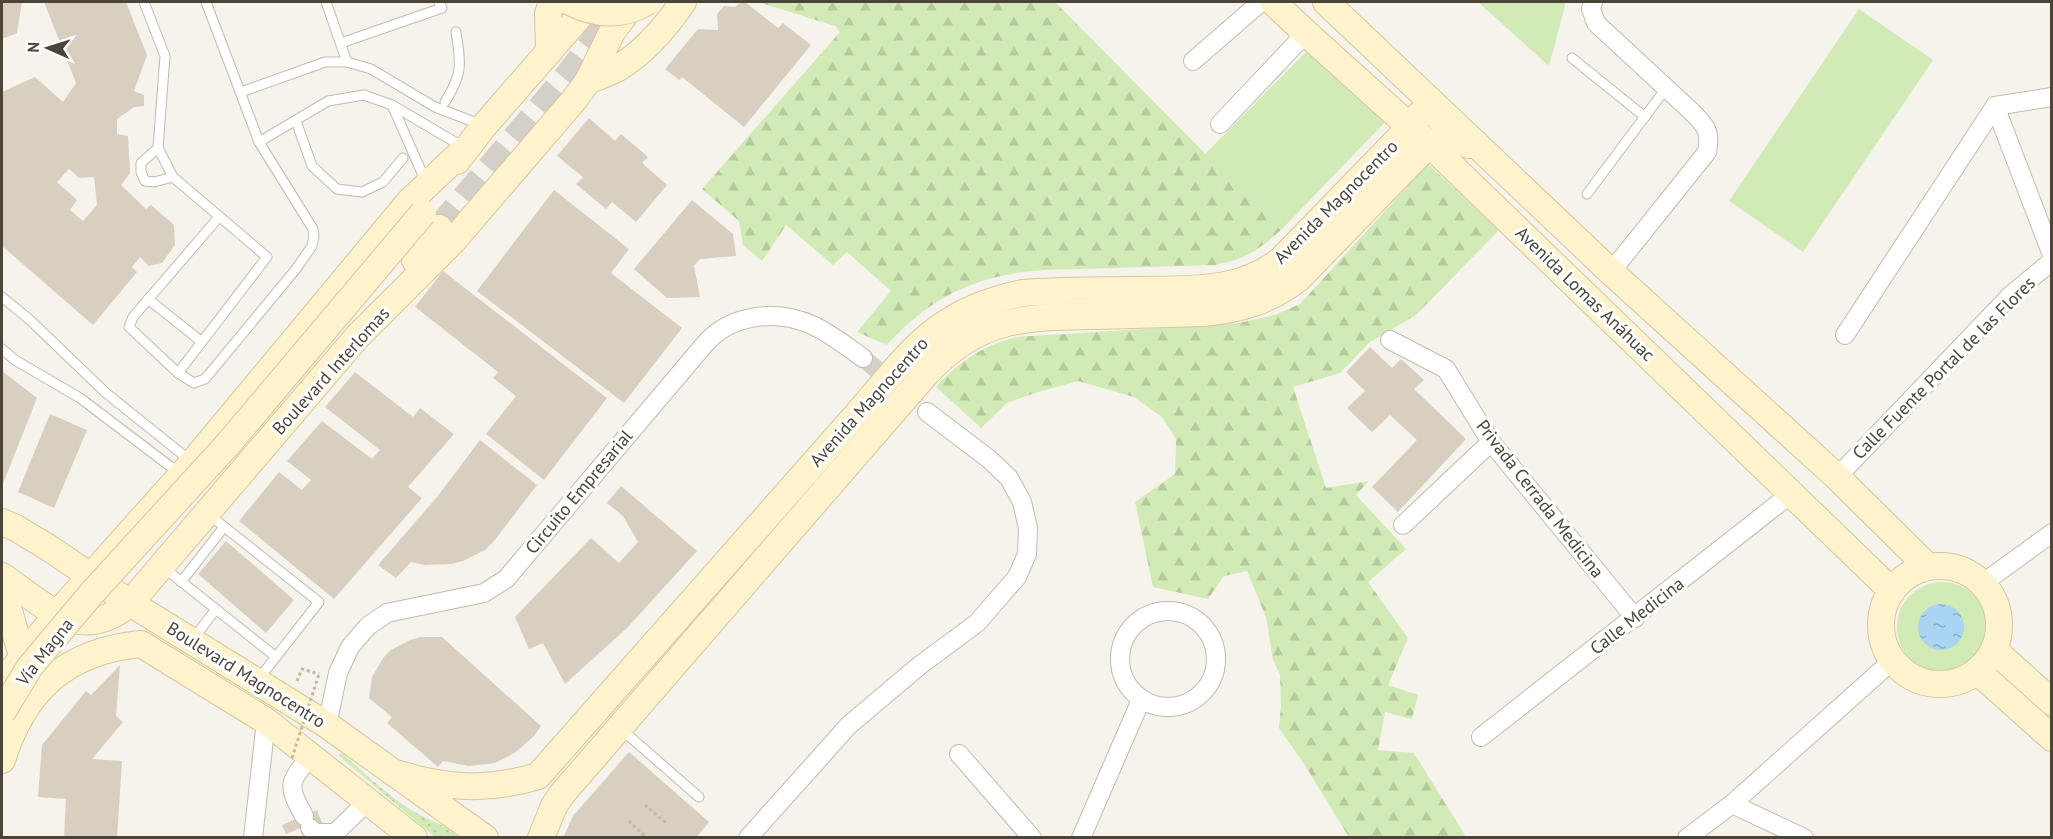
<svg xmlns="http://www.w3.org/2000/svg" width="2053" height="839" font-family="'PT Sans',sans-serif">
	<style>
		.green { fill: #d2eab5 }
		.forest { fill: url(#forest-firs) }
		.park { fill: url(#park-dots) }
		.water { fill: url(#water-ripples) }
		.building { fill: #d8cfc1; fill-rule: evenodd }
		.lines { fill: none; stroke-linecap: round; stroke-linejoin: round }
		.street-tunnel { stroke: #d4d0c8; stroke-width: 18; stroke-dasharray: 18 9; stroke-linecap: butt }
		.secondary-tunnel { stroke: #d4d0c8; stroke-width: 26; stroke-dasharray: 26 13; stroke-linecap: butt }
		.lane-casing { stroke: #c2bbae; stroke-width: 11 }
		.street-casing { stroke: #c2bbae; stroke-width: 20 }
		.secondary-casing { stroke: #d6c79b; stroke-width: 28 }
		.path { stroke: #c4b79f; stroke-width: 3; stroke-dasharray: 3 3; stroke-linecap: butt }
		.lane { stroke: #fff; stroke-width: 9 }
		.street { stroke: #fff; stroke-width: 18 }
		.secondary { stroke: #fff3cd; stroke-width: 26 }
		.secondary-bridge-casing { stroke: #d6c79b; stroke-width: 28; stroke-linecap: butt }
		.path-bridge { stroke: #c4b79f; stroke-width: 3; stroke-dasharray: 3 3; stroke-linecap: butt }
		.secondary-bridge { stroke: #fff3cd; stroke-width: 26 }
		.labels { text-anchor: middle; stroke-width: 6; stroke-linejoin: round; paint-order: stroke }
		.street-label { font-size: 18px; fill: #4b4439; stroke: #fff }
	</style>
	<defs>
		<pattern id="forest-firs" width="22" height="20" patternUnits="userSpaceOnUse" patternTransform="scale(1.5)"><rect width="22" height="20" fill="#d2eab5"/><path d="M5 1l3.5 6h-7zM16 11l3.5 6h-7z" fill="#b6ca9c"/></pattern>
		<pattern id="park-dots" width="8" height="8" patternUnits="userSpaceOnUse" patternTransform="scale(1.5)"><rect width="8" height="8" fill="#d2eab5"/><path d="M2 2h.1M6 6h.1" fill="none" stroke="#b6ca9c" stroke-width="1.8" stroke-linecap="round"/></pattern>
		<pattern id="water-ripples" width="26" height="14" patternUnits="userSpaceOnUse" patternTransform="scale(1.5)"><rect width="26" height="14" fill="#a9d4f2"/><path d="M2 4q2-2 4 0t4 0M15 11q2-2 4 0t4 0" fill="none" stroke="#8caec5"/></pattern>
	</defs>
	<rect width="100%" height="100%" fill="#f6f3ec"/>
	<g class="green">
		<path d="M1478,2h88l-17,64z"/>
		<path d="M1859,9l74,51 -130,192 -74,-51z"/>
		<path d="M1308,50l79,70 -106,110 -76,-76z"/>
		<circle cx="1942" cy="627" r="45"/>
	</g>
	<g class="forest">
		<path d="M758,2h297l226,228c-24,21 -35,29 -66,35l-170,5c-66,4 -114,26 -158,75l-30,-13 34,-41 -44,-39 -14,13 -47,-40 -24,36 -19,-16 -4,-24 -37,-32 138,-157 -5,-6z"/>
		<path d="M1428,164l71,66 -83,85 -46,27 -30,31 -47,14 33,101 43,-7 -13,14 50,54 -38,33 40,56 -20,47 30,10 -6,24 -27,-7 -7,38 36,3 52,84h-117l-43,-70 -27,-39 2,-23 -1,-30 -7,-15 -7,-43 -19,-46 -23,5 -16,23 -55,-12 -18,-85 40,-28 1,-35 -14,-22 -28,-20 -56,-16 -40,11 -31,11 -26,25 -45,-41c25,-27 45,-40 80,-50l223,-14 36,-8 25,-11z"/>
	</g>
	<path class="park" d="M339,754h4c22,20 44,41 70,57 16,10 35,15 51,26h-29l-96,-81z"/>
	<circle class="water" cx="1941" cy="627" r="23"/>
	<g class="building">
		<path d="M2,2h20l-5,31 -15,6z"/>
		<path d="M44,2h82l21,53 -13,36 10,4v11l-10,1 -17,12v15l11,2 2,37 -9,12 25,24 5,-4 23,20 1,20 -13,18 -13,3 -9,-9 -8,10 5,5 -44,53 -91,-79v-154l33,-15 28,25 13,-19zM69,169l10,9 15,-1 3,28 -14,16 -13,-11 7,-10 -20,-18z"/>
		<path d="M741,2h4l33,26 5,-5 28,22 -67,82 -62,-50 -3,3 -14,-11 33,-40 20,1 -1,-16 7,-8 11,1z"/>
		<path d="M589,118l26,23 6,-7 27,23 -6,6 25,22 -31,37 -24,-20 -6,7 -30,-25 7,-7 -26,-21z"/>
		<path d="M554,190l75,59 -18,24 71,55 -58,75 -147,-112z"/>
		<path d="M692,200l41,34 3,22 -36,3 -6,7 6,31 -33,1 -33,-29z"/>
		<path d="M443,271l164,127 -63,82 -58,-46 30,-38 -23,-18 5,-6 -83,-65z"/>
		<path d="M1370,347l22,21 9,-9 23,21 -10,9 52,50 -68,73 -26,-25 45,-47 -27,-25 -18,17 -25,-24 18,-17 -19,-19z"/>
		<path d="M2,371l35,27 -35,88z"/>
		<path d="M355,372l58,45 7,-9 34,26 -46,53 14,11 -88,101 -95,-78 40,-49 23,18 9,-10 -24,-19 35,-40 50,38 8,-9 -55,-43z"/>
		<path d="M50,414l37,16 -33,78 -36,-16z"/>
		<path d="M480,440l57,45 -43,56 -9,9 -22,11 -12,3 -27,1 -13,-3 -15,16 -18,-13 59,-68z"/>
		<path d="M621,486l76,65 -70,77 -62,56 -22,-41 -14,6 -14,-32 76,-79 28,25 19,-21 -15,-26 -16,-13z"/>
		<path d="M226,541l68,59 -28,33 -68,-59z"/>
		<path d="M420,637h22l99,89 -7,10 -18,16 -21,11 -26,3 -26,-5 -5,6 -51,-44 5,-6 -23,-19 3,-21 11,-19 8,-8 19,-10z"/>
		<path d="M120,665l-4,51 7,6 -31,37 30,2 -5,77h-53l2,-39 -28,-2 4,-52 44,-54 5,4z"/>
		<path d="M629,752l80,70 -13,16h-133l10,-22z"/>
		<path d="M317,810l5,13 -17,8 -2,-4 -17,7 -4,-9z"/>
	</g>
	<g class="lines">
		<path class="street-tunnel" d="M863,358l64,54"/>
		<path class="secondary-tunnel" d="M439,228l129,-153 42,-55"/>
		<defs>
			<g id="lane">
				<path d="M144,2l21,54 -7,92 15,29 94,80 -89,116 16,10 11,-4 91,-110 16,-23 2,-10 -1,-7 -54,-87"/>
				<path d="M206,2l53,140 69,-41 36,-6 28,10 34,77"/>
				<path d="M326,2l21,60"/>
				<path d="M341,43l101,-35 -3,-6"/>
				<path d="M1572,58l73,59"/>
				<path d="M241,92l84,-30h22l24,7 64,38 47,18"/>
				<path d="M445,102c18,-29 16,-37 11,-70"/>
				<path d="M392,105l73,43"/>
				<path d="M296,121l16,45 25,23 25,3 21,-10 20,-24"/>
				<path d="M158,148l-17,15v9l4,9 9,1 19,-5"/>
				<path d="M1587,194l80,-107"/>
				<path d="M2,297l28,23 76,73 86,69"/>
				<path d="M148,299l54,43"/>
				<path d="M2,349l13,11 65,38 99,75"/>
				<path d="M178,373l-49,-46 4,-10 86,-100"/>
				<path d="M208,514l111,88 -62,79"/>
				<path d="M163,567l113,90"/>
				<path d="M181,582l43,-55"/>
				<path d="M193,639l23,-30"/>
				<path d="M621,729l78,68"/>
			</g>
			<g id="street">
				<path d="M1593,2l-2,7 5,14 96,89c14,14 19,19 15,40l-96,120"/>
				<path d="M1193,61l68,-59"/>
				<path d="M1995,106l57,149"/>
				<path d="M1220,124l86,-91"/>
				<path d="M1845,335l150,-229 57,-9"/>
				<path d="M1390,340l56,29 45,73 144,176"/>
				<path d="M1837,477l174,-182 41,-34"/>
				<path d="M1403,525l88,-83"/>
				<path d="M1983,583l69,-50"/>
				<circle cx="1168" cy="659" r="48"/>
				<path d="M327,725l11,-52 12,-26 18,-21 19,-13 97,-20 22,-14 198,-234c26,-31 72,-36 108,-20 18,8 34,21 51,33"/>
				<path d="M1481,737l311,-244"/>
				<path d="M959,754l73,84"/>
				<path d="M1732,804l72,34"/>
				<path d="M304,816c-17,-31 -16,-33 7,-60"/>
				<path d="M310,828l5,5h20l33,-32"/>
				<path d="M253,838l13,-117"/>
				<path d="M748,838l101,-113 70,-59 58,-43 40,-46 10,-23 1,-26 -6,-26 -13,-24 -20,-19 -62,-47"/>
				<path d="M1081,838l60,-138"/>
				<path d="M1687,838l45,-34 160,-143"/>
			</g>
			<g id="secondary">
				<path d="M1273,2l33,31 123,111 463,447"/>
				<path d="M1326,2l285,270 226,205 91,90"/>
				<path d="M549,52l-1,-38 4,-12"/>
				<path d="M588,81c10,-4 21,-8 30,-13 27,-16 48,-41 65,-66"/>
				<path d="M457,161l27,-35 108,-124"/>
				<path d="M415,260l24,-32"/>
				<path d="M2,522l14,6 33,20 81,55 197,122 158,113"/>
				<circle cx="1940" cy="625" r="59"/>
				<path d="M2,576c43,29 78,70 128,27l227,-266 96,-96 121,-141 14,-19 24,-49 22,-30"/>
				<path d="M2,586l20,70v14"/>
				<path d="M1994,650l58,52"/>
				<path d="M1977,671l75,67"/>
				<path d="M2,683l55,-69 136,-152 216,-260 56,-53"/>
				<path d="M2,760c22,-70 64,-109 139,-116l125,77 148,117"/>
				<path d="M396,773c49,16 93,18 142,3l321,-364c53,-62 79,-102 164,-119 39,-3 77,-3 116,-3 50,-1 101,3 142,-30l129,-133c24,-41 35,10 58,18l7,-2"/>
				<path d="M541,838l13,-32 8,-12 363,-419c53,-58 98,-58 172,-59 35,-1 70,-2 106,-3 36,-3 67,-12 96,-35l130,-134"/>
			</g>
		</defs>
		<use href="#lane" class="lane-casing"/>
		<use href="#street" class="street-casing"/>
		<use href="#secondary" class="secondary-casing"/>
		<g class="path">
			<path d="M297,681l5,-12 17,5"/>
			<path d="M645,805l22,19"/>
			<path d="M629,821l18,17"/>
		</g>
		<use href="#lane" class="lane"/>
		<use href="#street" class="street"/>
		<use href="#secondary" class="secondary"/>
		<defs>
			<g id="secondary-bridge">
				<path d="M570,2c25,13 52,15 77,0"/>
				<path d="M2,713l27,-45 63,-75 136,-149 195,-231"/>
			</g>
		</defs>
		<use href="#secondary-bridge" class="secondary-bridge-casing"/>
		<path class="path-bridge" d="M292,758l27,-84"/>
		<use href="#secondary-bridge" class="secondary-bridge"/>
	</g>
	<g class="labels">
		<g class="street-label">
			<text transform="translate(1336 202) rotate(-45)" y="6">Avenida Magnocentro</text>
			<text transform="translate(1585 294) rotate(44)" y="6">Avenida Lomas Anáhuac</text>
			<text transform="translate(1944 368) rotate(-45)" y="6">Calle Fuente Portal de las Flores</text>
			<text transform="translate(331 371) rotate(-48)" y="6">Boulevard Interlomas</text>
			<text transform="translate(869 402) rotate(-48)" y="6">Avenida Magnocentro</text>
			<text transform="translate(579 492) rotate(-50)" y="6">Circuito Empresarial</text>
			<text transform="translate(1540 499) rotate(52)" y="6">Privada Cerrada Medicina</text>
			<text transform="translate(1637 616) rotate(-38)" y="6">Calle Medicina</text>
			<text transform="translate(45 652) rotate(-52)" y="6">Vía Magna</text>
			<text transform="translate(246 675) rotate(32)" y="6">Boulevard Magnocentro</text>
		</g>
	</g>
	<rect width="2053" height="839" fill="none" stroke="#4b4439" stroke-width="6"/>
	<g transform="translate(48 48) rotate(273)" stroke="#ffffff" stroke-width="4.5" paint-order="stroke">
	<path d="M0-4.5L10 22L0 15L-10 22Z" fill="#4b4439"/>
	<text y="-9" font-size="16" font-weight="bold" text-anchor="middle" fill="#4b4439">N</text>
	</g>
</svg>
